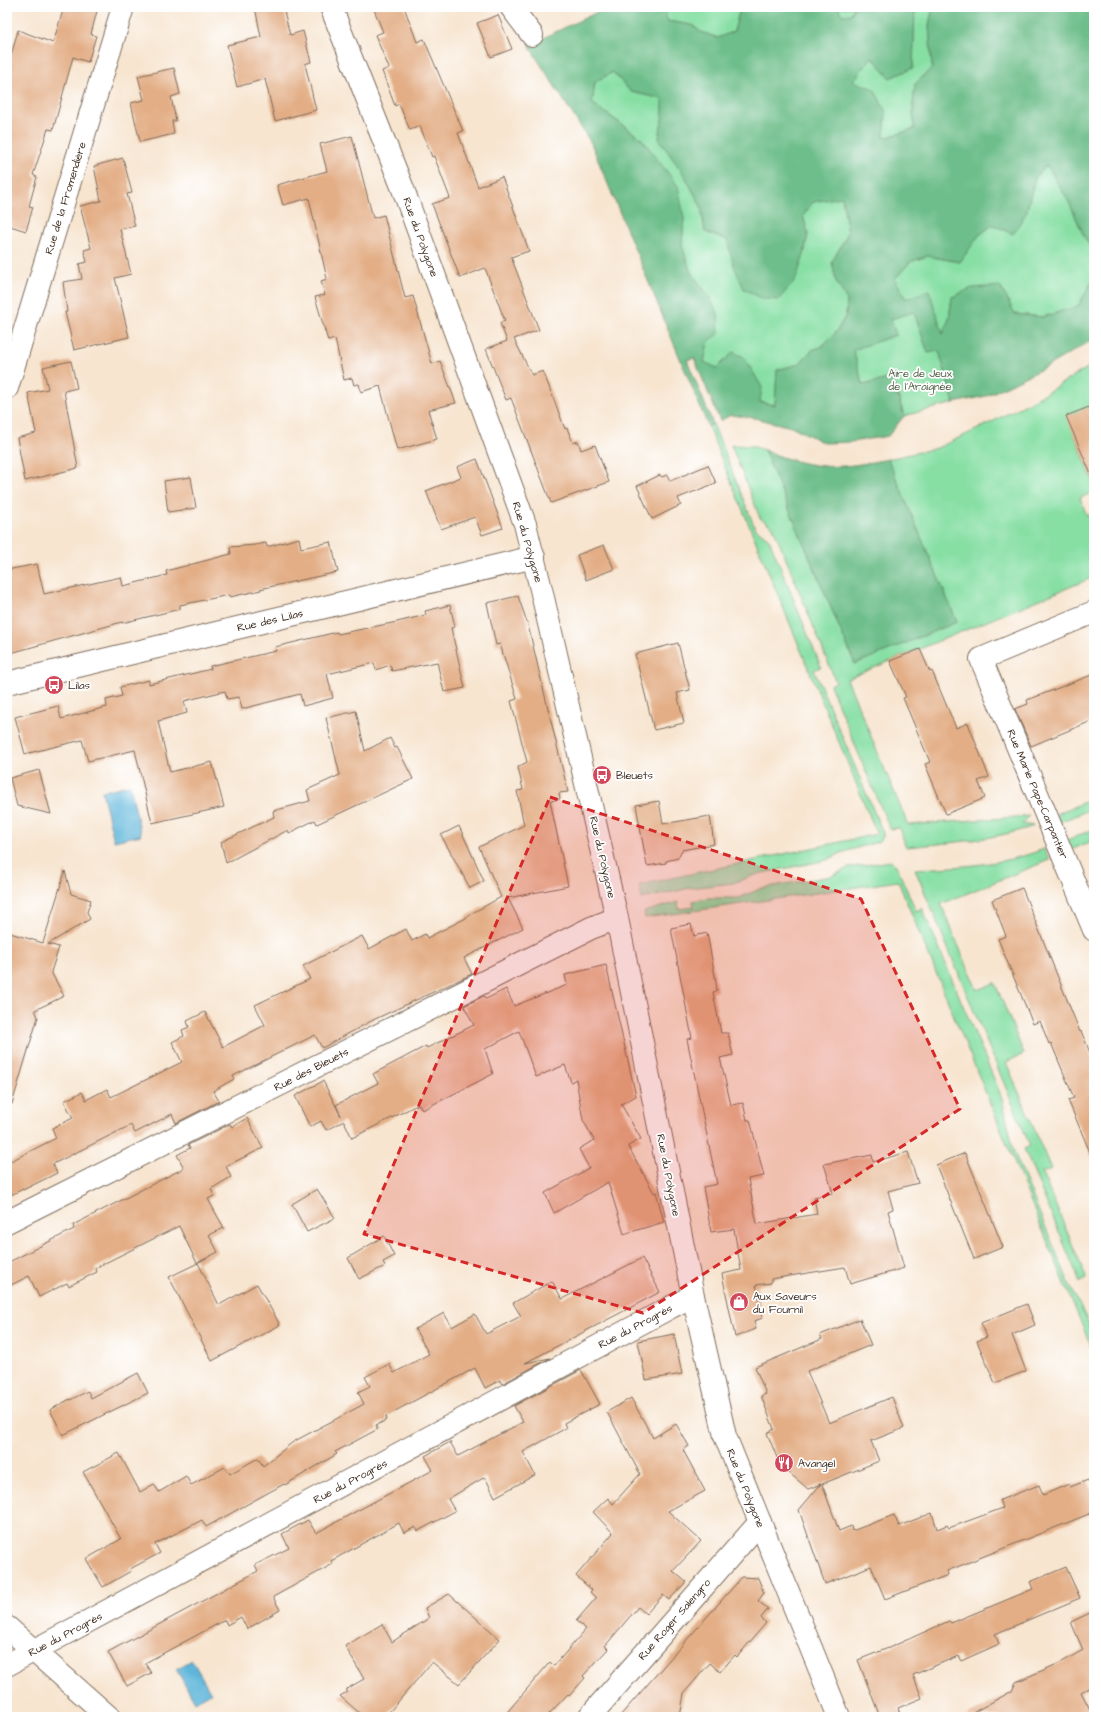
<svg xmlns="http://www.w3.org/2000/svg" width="1101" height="1724" font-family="'Architects Daughter',sans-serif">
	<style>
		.green { fill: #87dfa4; stroke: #618461 }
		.forest { fill: #6dbe8a; stroke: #547454; fill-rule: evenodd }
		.water { fill: #5db5da; stroke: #4c707c }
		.building { fill: #e3ae86 }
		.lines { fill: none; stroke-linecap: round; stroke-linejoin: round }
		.minor-casing { stroke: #7d6b5c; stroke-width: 24 }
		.minor { stroke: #fff; stroke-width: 22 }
		.marked { fill: #d62828; fill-opacity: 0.2; stroke: #d62828; stroke-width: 3; stroke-dasharray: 8 5; stroke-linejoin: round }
		.labels { text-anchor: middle; stroke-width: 3.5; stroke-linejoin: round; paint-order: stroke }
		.street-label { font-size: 11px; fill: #3b2a1e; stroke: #fff }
		.park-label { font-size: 11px; fill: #526046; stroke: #fff }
		.poi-label { font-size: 11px; fill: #3b2a1e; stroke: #fff; text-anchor: start }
	</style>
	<rect width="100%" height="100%" fill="#fff"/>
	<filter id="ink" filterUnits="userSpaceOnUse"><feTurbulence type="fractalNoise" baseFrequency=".025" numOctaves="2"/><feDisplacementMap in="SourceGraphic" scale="8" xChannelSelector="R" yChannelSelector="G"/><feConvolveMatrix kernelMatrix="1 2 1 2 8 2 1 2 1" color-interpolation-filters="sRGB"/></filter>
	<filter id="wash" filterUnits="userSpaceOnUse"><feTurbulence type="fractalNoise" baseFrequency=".012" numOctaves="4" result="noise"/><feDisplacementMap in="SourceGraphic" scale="16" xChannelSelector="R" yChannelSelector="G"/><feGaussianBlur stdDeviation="0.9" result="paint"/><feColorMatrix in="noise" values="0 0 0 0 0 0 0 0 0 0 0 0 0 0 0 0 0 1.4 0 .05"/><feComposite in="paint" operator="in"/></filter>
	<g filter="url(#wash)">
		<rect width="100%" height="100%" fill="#f7e5d0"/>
		<g class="green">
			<path d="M665,7h72l2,6 -5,18 -16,7 -17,-6 -9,-7 -25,-4z"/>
			<path d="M838,7h16l-3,7 -10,2z"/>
			<path d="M915,7h18l-4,18 3,43 -17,16 -2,21 1,24 -30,9 2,-26 -33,-31 19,-24 18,21 23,-10z"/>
			<path d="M613,72l18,20 32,7v15l-4,25 26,37 16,30 4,26 22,8 4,13 73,2 4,-22 -5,-17 10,-14 29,-6 6,37 -16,29 4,19 11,19 -1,15 -9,16 -16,16 -9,3 -13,14 -22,6 -2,35 -15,-3 -27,-50 -16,16 -13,-6 4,-20v-47l-18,-24 -8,-26 2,-27 -42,-79 -50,-36 3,-21z"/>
			<path d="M1047,164l22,38 15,34 10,17v28l-16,25 -35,11 -28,-3 -15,-28 -48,11 -3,22 -6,16 -14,-44 -23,8 -11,-20 15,-17 17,-6 33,6 19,-27 14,-10 33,-12 9,-35z"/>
			<path d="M914,311l14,42 11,-3 15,53 -50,13 -11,-38 -30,7 -10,-36 43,-14 -5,-16z"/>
			<path d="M1094,364v41l-27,11 27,67v9l-14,6 7,18 7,-3v64l-247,102 61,146 122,-9 -8,8 12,2c-41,14 -84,17 -128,21l-7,-19 -9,1 -60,-144 6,-3 -63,-155 -13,-9 -29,-73 21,1 12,4 91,214 102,-42 -69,-163 49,-11 39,-18 58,-30z"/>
			<path d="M713,424l42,104 14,11 52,128 -7,3 69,163v4l-3,4 -39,12 -14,7 -69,14 -25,9 -43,5 -48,11 -3,-14 238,-51 -169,-408z"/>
			<path d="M1094,798v10l-34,14 -4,-8z"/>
			<path d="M1094,829v11l-23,10 -4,-10z"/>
			<path d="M1044,849l5,11 -108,44 36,86 18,-7 29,71 -18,8 45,107 -9,4 45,106 -7,3 -56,-133 6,-3 -115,-277c44,-2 88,-4 129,-20z"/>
			<path d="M890,861l6,4 20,46 6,-3 80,190 12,54 57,136 23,46v20l-196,-473 -253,37 -1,-6 34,-10 1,7 15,-2 -1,-6 14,-3h32l23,-10 70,-12 16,-8z"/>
		</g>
		<g class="forest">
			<path d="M608,7h57l2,14 25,4 9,7 17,6 16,-7 5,-18 -2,-6h101l4,8 9,-1 3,-7h61l-2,61 -23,10 -18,-21 -19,24 21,8 12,23 -2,26 30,-9 -1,-24 2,-21 17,-16 -3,-43 4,-18h161v246l-10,-17 -15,-34 -22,-37 -12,13 -9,35 -13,21 -20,-9 -14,10 -19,27 -33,-6 -17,6 -15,17 11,20 23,-9 14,44 6,-15 3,-22 20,-9 28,-2 15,28 28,3 35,-11 16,-28v61l-46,27 -62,30 -32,7 -15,-52 -11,2 -14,-41 -23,7 5,16 -43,15 10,35 29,-7 12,38 -16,20 -37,6 -27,1 -29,-15 -40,-10 -24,-3 -11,6 -26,-63 -7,2 26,64 -5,2 -117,-283 -62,-97 22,-12zM613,72l18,20 32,7v15l-4,25 26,37 16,30 4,26 22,8 7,26 10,23 19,10 15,1 17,-19 9,-26 4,-22 -5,-17 10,-14 29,-5 6,36 -16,29 4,19 11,19 -1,15 -9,16 -16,16 -9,3 -13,14 -22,6 -2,35 -15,-3 2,-15 -18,-30 -11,-5 -16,16 -13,-6 4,-20 11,-8 -1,-21 -10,-18 -18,-24 -8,-26 2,-27 -6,-32 -36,-47 -50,-36 3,-21z"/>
			<path d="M764,450c18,8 39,14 59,16 21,2 45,-3 65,-7l69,163 -102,42z"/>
		</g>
		<g class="water">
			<path d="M130,785l11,50 -27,6 -12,-50z"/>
			<path d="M192,1660l19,33 -16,9 -19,-33z"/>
		</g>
		<g id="blocks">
			<g class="building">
				<path d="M64,7h34l-7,27 5,2 -8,26 -15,-5 -20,73 -5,-1 -15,46 4,2 -8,29 4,1 -7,24 -19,-6v-154l11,-41 35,13z"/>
				<path d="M255,7h28l7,28 13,-4 8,31 -6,2 11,46 -41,11 -10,-42 -28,8 -10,-42 34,-8z"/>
				<path d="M373,7h31l13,35 7,-3 39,92 -5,2 20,54 24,-10 27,74 -18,6 28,73 -25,9 18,36 11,-4 22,58 2,-1 6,15 5,-2 3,9 14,-5 14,37 -58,21 -40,-105 -5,2 -20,-51 21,-8 -7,-18 5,-2 -20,-53 -25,10 -28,-74 18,-6 -16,-42 -2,1 -12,-31 -10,4 -11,-26 -4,2 -13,-35 7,-3 -14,-33 8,-3z"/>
				<path d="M498,15l14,34 -21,8 -14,-34z"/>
				<path d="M174,68l6,26 -9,3 5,24h-4l2,13 -34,8 -9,-39 13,-3 -6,-24z"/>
				<path d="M352,136l21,82 11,-3 21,83 8,-2 19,68 8,-3 16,42 -28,7 9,29 -40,11 -17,-64 -19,6 -2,-8 -5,1 -2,-7 -8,2 -9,-41 -7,2 -13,-44 10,-2 -4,-14 6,-2 -18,-81 -26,7 -6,-20 50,-14 -7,-27z"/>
				<path d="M123,158l9,35 -5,1 8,32 -15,3 11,45 -16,4 14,59 -55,13 -9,-38h2l-4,-30 19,-3 -3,-15 8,-2 -3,-12 7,-2 -11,-42 21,-5 -7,-35z"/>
				<path d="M71,361l6,27 -13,3 14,77 -53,13 -8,-43 19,-5 -8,-40 20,-4 -5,-22z"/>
				<path d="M1094,405v76l-28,-65z"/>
				<path d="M477,459l26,69 -21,7 -7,-18 -34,12 -15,-38 35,-14 -4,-10z"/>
				<path d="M708,465l8,18 -38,15 3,7 -29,14 -15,-33 23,-11 2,2 5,-2 3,6z"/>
				<path d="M191,477l5,31 -28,4 -4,-31z"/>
				<path d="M299,538l2,10 30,-6 7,30 -78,17 1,1 -31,7 -1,-2 -49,10v4l-58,14v-1l-115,32v-84l30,-6 7,30 77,-17 2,9 44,-11 -1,-4 65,-17 -1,-7 25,-2 11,-2 1,4z"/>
				<path d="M604,545l10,24 -28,11 -9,-25z"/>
				<path d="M518,596l10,29 40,167 -9,1 1,6 -10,2 18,85 -60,12 15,30 -59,30 8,16 -99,46 -51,28 -7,-13 -82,41 1,3 -21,12 6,10 -43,22 -4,-9 -37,19 -4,-8 -78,39 4,9 -34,17v-1l-16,8v-34l49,-25 -4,-10 21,-10 -9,-17 18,-9 4,8 21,-11 4,8 71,-35 -10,-20 12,-6 -2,-6 7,-3 -2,-6 18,-9 18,35 42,-22 -10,-20 55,-26 -7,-13 59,-30 7,13 37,-20 6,12 13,-7 2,4 39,-20 1,-2 34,-19 -22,-50 45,-22 -7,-34 6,-1 -5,-23 9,-5 -16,-61 6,-2 -17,-55 -4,1 -9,-42z"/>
				<path d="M450,605l5,22 -4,1 14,60 -21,4 -7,-30 -45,9 -2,-6 -14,5 -2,-7 -47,11 6,24 -30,8 -3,-12 -58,15 -3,-12 -12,2 -2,-8 -41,10 3,12 -29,8 12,51 42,-10 12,45 -72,16 -17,-73 -47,11 -6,-21 -57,14 -10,-37 43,-11 3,13 46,-12 -1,-7 16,-4 -2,-9 29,-7v4l62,-15 -1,-3 66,-15 -1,-4 62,-15 1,2 59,-12 29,-7 -1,-4z"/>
				<path d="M678,643l12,47 -13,3 7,30 -30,7 -19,-76z"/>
				<path d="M920,649l10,23 2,-1 24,57 12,-5 21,54 -11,4 7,17 -39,16 -21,-50 5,-2 -27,-64 3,-1 -16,-36z"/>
				<path d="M1094,674v46l-63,26 -16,-37 13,-5 -1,-4 11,-4z"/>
				<path d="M356,711l9,40 25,-13 5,10 2,-1 16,32 -96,45 -2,-4 -26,13 -1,-3 -62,33 -5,-21 53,-25 -1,-6 37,-10 -3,-11 33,-15 -14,-57z"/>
				<path d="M39,770l12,44 -34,-8 -7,-28z"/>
				<path d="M659,801l4,23 47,-8 4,28 -32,6 -4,8 -12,3v2l-19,3 -11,-61z"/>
				<path d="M459,826l25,55 -14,7 -29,-53z"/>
				<path d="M65,871l6,23 20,6 -4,12 3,7 -42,25 11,3 -8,25 13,24 -29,14 3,7 -26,87 -5,-1v-171l36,11z"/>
				<path d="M1022,888l58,144 1,-1 13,31v100l-26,-62 6,-2 -23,-55 -2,1 -9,-23 -7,3 -35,-85 8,-3 -14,-36z"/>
				<path d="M691,924l3,12 13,-3 8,43 2,15 -4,1 8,41h7l5,22 -13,3 11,47 12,-2 4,17h3l14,56 -16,3 9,45 60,-10 -3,-17 19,-4 -9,-29 48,-9 1,7 35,-10 10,31 -30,8 5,18 -5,2 16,57 -54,16 -5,-17 -74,12v4l-15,2 7,33 -9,3 2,8 -21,8 -13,-63 19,-4 -7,-41 -23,3 -8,-45 14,-3 -30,-145 5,-1 -21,-110z"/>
				<path d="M606,965l30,131 -15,8 20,35 -13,7 26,47 2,-1 8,30 -40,12 -16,-52 -54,31 -9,-20 44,-25 -10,-19 15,-9 -11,-20 -7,-41 -5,3 -6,-17 -29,12 -17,-46 -34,18 8,25 -71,36 -3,-6 -67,34 -8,-17 -18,9 -5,-9 -11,6 -15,-31 28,-15 18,35 -5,-11 42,-22 -5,-9 53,-28 1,2 47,-23 -10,-19 20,-10 2,3 20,-10 8,17 53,-21 -2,-10z"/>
				<path d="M247,1118l16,30 -37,18 5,11 -20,12 3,7 -6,3 16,29 -15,7 9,17 -21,11 -18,-37 -84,42 2,4 -28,14 -2,-3 -28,14 -10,-21 -22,11v-24l67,-34 -1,-4 111,-57 -7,-13 13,-7 -2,-3 42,-21 2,3z"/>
				<path d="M965,1153l38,94 -29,12 -38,-94z"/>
				<path d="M317,1189l18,29 -28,14 -15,-28z"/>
				<path d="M384,1236l10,20 -11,6 2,4 -26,13 -11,-21z"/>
				<path d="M642,1258l18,34 -135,71 25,-5 -48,26 -2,-4 -15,8 -10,-20 -89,48 1,4 -11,5 2,4 -43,23 2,2 -52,31 -1,-1 -78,43 -4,-7 -47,24 5,9 -30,16 1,2 -28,16 -17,-28 35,-20 -38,-67 36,-19 21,39 14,-8 5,8 27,-16 5,9 34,-18 5,7 28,-16 5,8 30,-24 71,-38 -6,-12 12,-6 -5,-9 24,-13 5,9 35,-19 -14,-25 29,-16 8,14 23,-13 11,20 35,-18 -8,-13 39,-22 10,18z"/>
				<path d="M198,1263l21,42 38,-21 23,41 -68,36 -43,-84z"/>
				<path d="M1027,1304l8,21 -23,10 14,36 -31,12 -18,-42 10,-4 -6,-14z"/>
				<path d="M860,1319l11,26 -64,26 22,52 63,-26 12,31 -33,13 8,20 -57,23 17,47 12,-5 1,5 42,-16 5,11 33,-13 5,16 10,-4 2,3 54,-20 -3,-8 39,-15 4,10 26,-11 1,3 18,-7 6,15v17l-147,59 1,4 -63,24 -14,-33 -46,18 -26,-74 22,-26 -13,5 -28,-24 -13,-32 7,-4 -13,-33 5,-2 -11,-27 67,-28 -2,-4z"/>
				<path d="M674,1334l8,40 -36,6 -8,-39z"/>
				<path d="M581,1370l19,34 -36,19 2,5 -43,24 12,23 -40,22 -10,-20 -37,22 7,12 -37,20 -3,-4 -11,6 -5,-10 -68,38 2,3 -60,33 7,13 -33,19 -6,-12 -14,8 -2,-5 -80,43 6,10 -24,13 -19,-34 150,-81 -3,-6 34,-17 -7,-14 26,-14 8,13 117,-63 -8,-14 25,-14 8,14 65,-34 -9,-16z"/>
				<path d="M138,1373l10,20 -85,42 -13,-25 20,-11v1l18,-9 3,7z"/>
				<path d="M631,1398l22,40 23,-14 13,22 -6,4 22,41 -37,20 33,30 -28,30 13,11 -17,18 -6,-5 -17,19 -8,-7 -33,39 3,3 -25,27 2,2 -16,18 -1,-2 -22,23h-43l47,-55 4,4 32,-37 -10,-8 20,-23 -6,-6 2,-2 -16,-14 37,-43 -20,-21 15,-14 5,6 27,-30 -33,-62z"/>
				<path d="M1066,1567l14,31 -85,36 4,10 -38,17 -3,-5 -45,19 9,23 -24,10 3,9h-21l-22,-57 33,-13 58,-26 2,2 82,-34 -3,-7z"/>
				<path d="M742,1577l16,1 6,15 -6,8 10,8 -7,9 5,5 -29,34 -2,-2 -15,17 -10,-9 -26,30 -4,24h-61z"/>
				<path d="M449,1594l51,45 -41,45 -27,-22 -47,55h-21l-24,-21 7,-4 -2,-2 19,-11 -19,-33 37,-22 10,18 37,-24 -4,-10z"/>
				<path d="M1094,1611v74l-13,7 13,25h-129l47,-26 4,-9 46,-20 21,-12 -12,-28z"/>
			</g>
		</g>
	</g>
	<g filter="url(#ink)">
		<use href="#blocks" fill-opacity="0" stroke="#7d6b5c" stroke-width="1"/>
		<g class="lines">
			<defs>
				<g id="minor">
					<path d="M331,7l72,182 122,335 16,65 76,329 76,378 32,140 114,281"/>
					<path d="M511,7l21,28"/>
					<path d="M7,388l116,-381"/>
					<path d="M1094,612l-113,47 113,271"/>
					<path d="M7,683l527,-126"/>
					<path d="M7,1222l584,-294 26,-10"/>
					<path d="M7,1627l102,90"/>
					<path d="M7,1665l664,-358 22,-11"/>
					<path d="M589,1717l171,-195"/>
				</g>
			</defs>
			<use href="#minor" class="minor-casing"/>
			<use href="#minor" class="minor"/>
		</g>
	</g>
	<path class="marked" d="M550,797l311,102 99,210 -317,204 -279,-79z"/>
	<defs>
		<symbol id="bus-disc" viewBox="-11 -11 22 22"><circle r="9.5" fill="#d1495b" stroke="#fff"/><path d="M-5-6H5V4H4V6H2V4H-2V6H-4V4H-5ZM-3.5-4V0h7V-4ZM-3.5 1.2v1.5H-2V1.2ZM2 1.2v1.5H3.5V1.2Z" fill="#fff"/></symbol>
		<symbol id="shop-disc" viewBox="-11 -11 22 22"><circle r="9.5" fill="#d1495b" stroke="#fff"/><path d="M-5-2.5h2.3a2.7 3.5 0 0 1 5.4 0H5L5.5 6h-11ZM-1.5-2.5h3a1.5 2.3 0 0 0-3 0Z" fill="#fff"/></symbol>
		<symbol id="restaurant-disc" viewBox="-11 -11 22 22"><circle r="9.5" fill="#d1495b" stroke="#fff"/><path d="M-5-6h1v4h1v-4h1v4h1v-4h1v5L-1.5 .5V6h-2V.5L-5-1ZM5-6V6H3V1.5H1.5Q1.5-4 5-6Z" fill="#fff"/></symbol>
	</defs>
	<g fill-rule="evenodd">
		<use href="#bus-disc" x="43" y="674" width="22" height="22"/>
		<use href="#bus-disc" x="591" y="764" width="22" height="22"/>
		<use href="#shop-disc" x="728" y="1291" width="22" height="22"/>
		<use href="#restaurant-disc" x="773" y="1452" width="22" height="22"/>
	</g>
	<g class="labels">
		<g class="street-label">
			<text transform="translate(65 198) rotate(-73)" y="4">Rue de la Fromendière</text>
			<text transform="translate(421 237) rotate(70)" y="4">Rue du Polygone</text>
			<text transform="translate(528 542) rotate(74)" y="4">Rue du Polygone</text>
			<text transform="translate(270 620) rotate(-13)" y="4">Rue des Lilas</text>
			<text transform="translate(1038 794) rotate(67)" y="4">Rue Marie Pape-Carpantier</text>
			<text transform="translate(603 857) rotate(77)" y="4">Rue du Polygone</text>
			<text transform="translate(311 1069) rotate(-27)" y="4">Rue des Bleuets</text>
			<text transform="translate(669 1175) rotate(79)" y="4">Rue du Polygone</text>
			<text transform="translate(635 1326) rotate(-28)" y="4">Rue du Progrès</text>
			<text transform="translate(350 1481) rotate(-28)" y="4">Rue du Progrès</text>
			<text transform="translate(746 1488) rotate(68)" y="4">Rue du Polygone</text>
			<text transform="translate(674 1619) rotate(-49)" y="4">Rue Roger Salengro</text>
			<text transform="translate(65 1634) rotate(-28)" y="4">Rue du Progrès</text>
		</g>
		<g class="park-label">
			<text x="920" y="377">Aire de Jeux<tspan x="920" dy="13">de l'Araignée</tspan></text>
		</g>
		<g class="poi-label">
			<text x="68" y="689">Lilas</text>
			<text x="616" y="779">Bleuets</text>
			<text x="753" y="1300">Aux Saveurs<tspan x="753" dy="13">du Fournil</tspan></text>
			<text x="798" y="1467">Avangel</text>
		</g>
	</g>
	<rect width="1101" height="1724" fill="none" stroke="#fff" stroke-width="24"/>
</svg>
